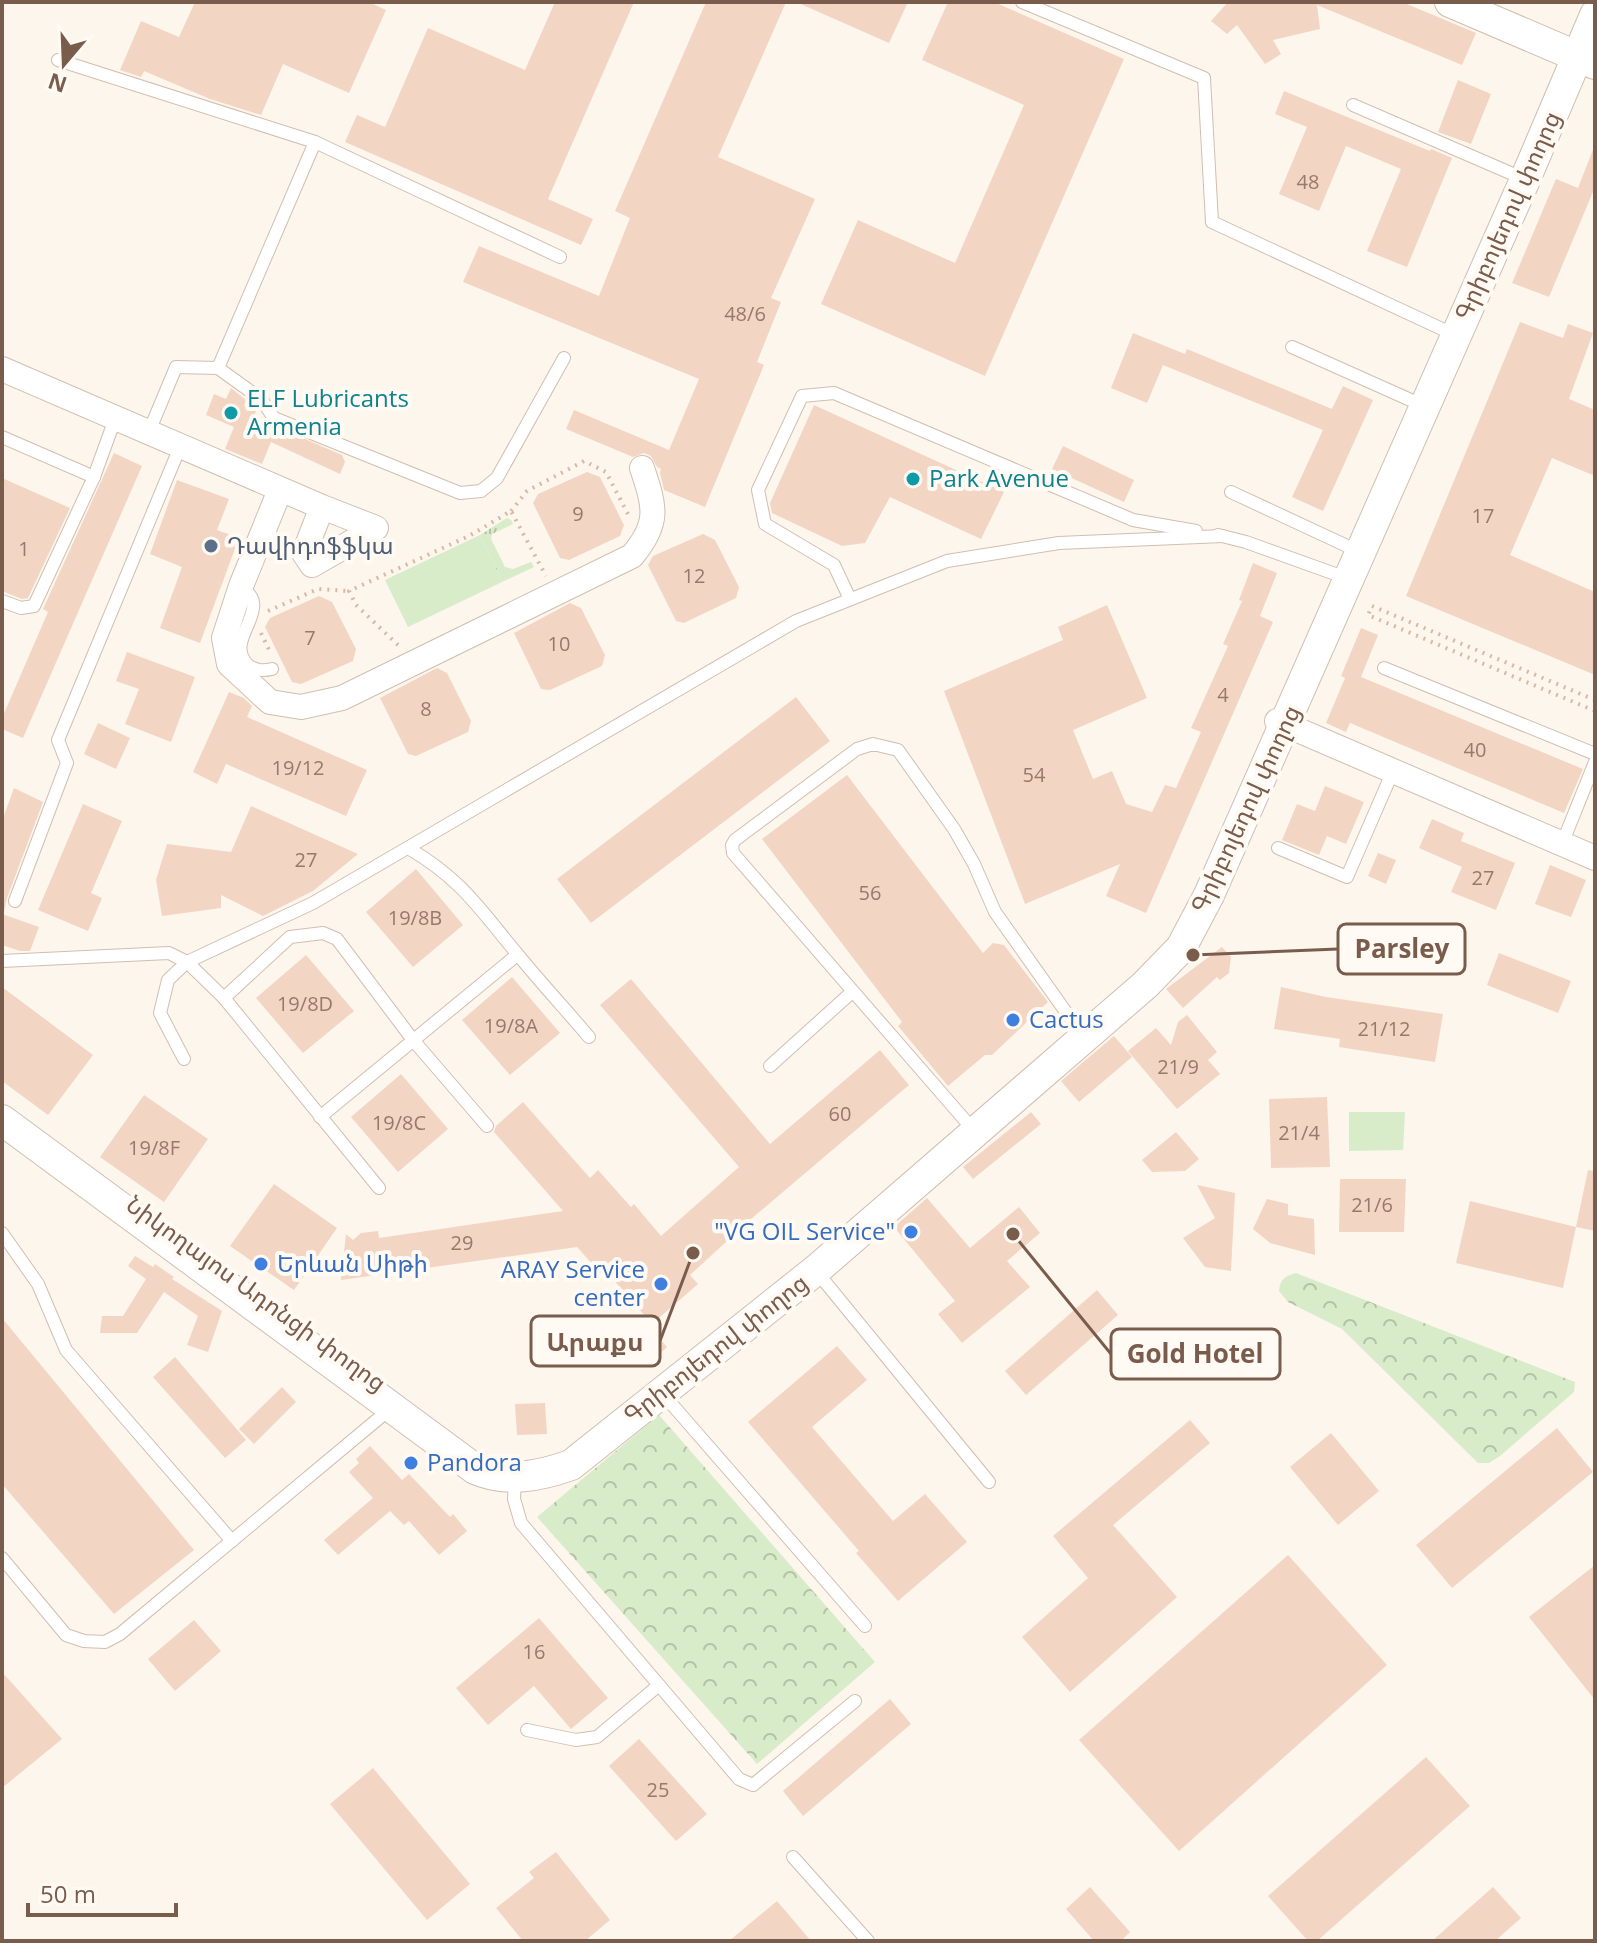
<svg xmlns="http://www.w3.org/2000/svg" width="1597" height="1943" font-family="'Open Sans','Noto Sans Armenian',sans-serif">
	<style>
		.grass { fill: url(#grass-tufts) }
		.park { fill: url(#park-crowns) }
		.garden { fill: #d8ecc9 }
		.building { fill: #f3d5c3 }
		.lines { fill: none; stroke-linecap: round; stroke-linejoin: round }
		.service-casing { stroke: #d1beb0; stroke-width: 14 }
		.minor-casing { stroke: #d1beb0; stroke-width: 26 }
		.tertiary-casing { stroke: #d1beb0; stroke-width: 32 }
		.path { stroke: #d9b8a5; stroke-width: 4; stroke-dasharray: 2 6; stroke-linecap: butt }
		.service { stroke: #fff; stroke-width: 12 }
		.minor { stroke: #fff; stroke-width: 24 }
		.tertiary { stroke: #fff; stroke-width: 30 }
		.culture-dot { fill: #0f9aa8; stroke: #fffaf3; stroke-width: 3 }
		.service-dot { fill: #5c6f8a; stroke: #fffaf3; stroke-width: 3 }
		.shop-dot { fill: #3f7fe0; stroke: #fffaf3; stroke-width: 3 }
		.labels { text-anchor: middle; stroke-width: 8; stroke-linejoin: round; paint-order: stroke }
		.number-label { font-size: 20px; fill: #987a6a }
		.street-label { font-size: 24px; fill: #7a5c4d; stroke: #fffaf3 }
		.culture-label { font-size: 24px; fill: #0d838f; stroke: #fffaf3; text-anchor: start }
		.service-label { font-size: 24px; fill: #4e5e75; stroke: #fffaf3; text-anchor: start }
		.shop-label { font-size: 24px; fill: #366cbe; stroke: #fffaf3; text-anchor: start }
		.leader { fill: none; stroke: #7a5c4d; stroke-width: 3 }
		.callout-dot { fill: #7a5c4d; stroke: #fffaf3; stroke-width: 3 }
		.callout { fill: #fffaf3; stroke: #7a5c4d; stroke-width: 3 }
		.callout-label { font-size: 26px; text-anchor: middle; font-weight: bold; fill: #7a5c4d }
	</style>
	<defs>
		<pattern id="grass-tufts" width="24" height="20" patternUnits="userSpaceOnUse" patternTransform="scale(2)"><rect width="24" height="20" fill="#d8ecc9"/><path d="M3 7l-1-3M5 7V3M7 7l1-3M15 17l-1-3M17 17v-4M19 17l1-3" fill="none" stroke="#b4c2a5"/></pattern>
		<pattern id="park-crowns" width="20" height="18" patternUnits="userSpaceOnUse" patternTransform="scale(2)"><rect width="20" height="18" fill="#d8ecc9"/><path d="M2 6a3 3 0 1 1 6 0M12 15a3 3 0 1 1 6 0" fill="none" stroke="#b4c2a5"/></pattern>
	</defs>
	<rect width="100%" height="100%" fill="#fdf6ec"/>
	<path class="grass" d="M507,518l4,2 2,4 -21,10 -1,5 14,28 8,2 18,-7 3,5 -32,15 -22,-47z"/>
	<g class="park">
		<path d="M1296,1273l279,109 -1,10 -74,64 -11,7h-11l-136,-134 -54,-27 -9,-11c1,-12 6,-15 17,-18z"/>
		<path d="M659,1415l216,247 -118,102 -220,-247z"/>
	</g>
	<g class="garden">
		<path d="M480,535l22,47 -94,45 -23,-47z"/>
		<path d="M1349,1112h56l-2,38 -54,1z"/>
	</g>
	<g class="building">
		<path d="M195,2h174l17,8 -37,83 -66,-29 -22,51 -51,-16 -66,-28 -3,6 -21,-7 21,-49 38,16z"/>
		<path d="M555,2h79l-86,197 45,20 -12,26 -236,-103 12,-27 28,12 43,-99 97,42z"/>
		<path d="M706,2h80l-68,155 97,42 -44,99 10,4 -24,60 7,3 -59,142 -41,-17 -4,-17 1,-4 -4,-2 -6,-11 -7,-3 -11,4 -67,-28 8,-19 95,40 30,-71 -236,-97 16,-36 120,50 31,-78 -15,-7z"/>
		<path d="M796,2h112l-19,41z"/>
		<path d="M948,2h46l130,57 -139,317 -164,-72 37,-84 97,43 69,-158 -102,-45z"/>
		<path d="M1228,2h174l74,31 -14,32 -145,-60 3,24 -47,11 8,14 -16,10 -28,-39 -10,9 -16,-13z"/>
		<path d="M1458,80l33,14 -20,50 -33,-12z"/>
		<path d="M1284,91l146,60 1,-2 21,9 -45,109 -40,-16 34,-82 -55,-23 -27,65 -40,-17 28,-67 -32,-13z"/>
		<path d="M1594,147l1,40 -46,110 -37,-14 44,-104 22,9z"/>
		<path d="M1520,322l43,16 5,-14 25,9 -24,66 26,11v66l-43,-18 -42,97 85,37v83l-189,-79z"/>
		<path d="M1133,333l52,21 2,-5 145,60 11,-23 30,14 -50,111 -31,-14 31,-67 -160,-65 -16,38 -36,-15z"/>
		<path d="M231,388l15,12 -2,6 12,5 -2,6 88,38 3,7 -5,12 -69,-32 -9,22 -37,-15 9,-22 -28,-12 8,-21 12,5z"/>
		<path d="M814,405l190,87 -23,47 -91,-42 -25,46 -23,3 -70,-33 -2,-10z"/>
		<path d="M1063,446l71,34 -10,22 -72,-33z"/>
		<path d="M114,453l28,13 -119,272 -21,-9v-11l46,-106 -5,-3z"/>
		<path d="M587,472l13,5 24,48 -4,11 -51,24 -9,-2 -27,-55 5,-9z"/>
		<path d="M2,478l68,30 -42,90 -6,1 -20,-8z"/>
		<path d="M177,480l52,19 -12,31 22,8 -39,105 -40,-15 22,-61 -32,-13z"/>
		<path d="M703,534l12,6 24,47 -3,11 -52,25 -8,-2 -28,-56 5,-9z"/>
		<path d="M1253,563l24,10 -17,43 13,6 -127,291 -40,-17 14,-32 -95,40 -81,-213 119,-51 -5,-13 49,-22 40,93 -74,32 20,49 19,-8 14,33 26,8 13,-27 11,3 25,-56 -10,-4 37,-82 -5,-2 19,-43 -3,-1z"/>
		<path d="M319,596l13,6 24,47 -3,12 -52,23 -9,-2 -27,-55 5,-9z"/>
		<path d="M570,603l11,5 24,47 -3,11 -52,24 -9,-1 -27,-56z"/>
		<path d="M1361,628l17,7 -17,42 222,92 -19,44 -214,-90 -4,9 -20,-9 19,-45 -4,-2z"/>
		<path d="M127,652l68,25 -24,65 -46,-18 14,-35 -23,-8z"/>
		<path d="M437,668l10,5 24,48 -3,11 -52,24 -8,-2 -28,-56z"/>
		<path d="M229,692l15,6 8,8 -5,11 120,53 -21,46 -120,-52 -9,20 -24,-12z"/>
		<path d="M796,697l34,44 -239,182 -34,-44z"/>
		<path d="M98,723l32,15 -14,31 -32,-15z"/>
		<path d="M847,775l136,178 10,-10 11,2 44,57 -56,53h-7l-37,31 -50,-60 4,-4 -140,-183z"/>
		<path d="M1325,786l39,16 -18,42 -19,-8 -8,19 -37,-15 15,-36 18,7z"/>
		<path d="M14,788l29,14 -36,96 -3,14 -2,-91z"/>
		<path d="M83,804l39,17 -31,72 11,5 -14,33 -50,-21z"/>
		<path d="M251,806l107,48 -45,37 -50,25 -42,-21v13l-59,8 -6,-36 11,-36 64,8z"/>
		<path d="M1432,819l32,14 -3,8 54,22 -19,47 -45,-18 11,-25 -43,-19z"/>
		<path d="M1378,853l18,7 -10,24 -18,-8z"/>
		<path d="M1550,865l36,15 -15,37 -36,-13z"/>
		<path d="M416,869l47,56 -50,42 -47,-55z"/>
		<path d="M2,914l37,13 -9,24h-10l-18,-6z"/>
		<path d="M1222,947l9,10 -2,16 -9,7 -3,-3 -34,31 -17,-19z"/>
		<path d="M1499,953l72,28 -13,32 -71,-28z"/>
		<path d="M306,955l48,56 -51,42 -47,-55z"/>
		<path d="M512,977l48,56 -50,42 -48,-55z"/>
		<path d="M631,979l139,165 110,-94 29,35 -158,134 -61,56 8,9 -46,40 -47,-54 -4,4 -24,-27 -236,33 5,-46 7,6 8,-7 17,-2 1,7 184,-27 -69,-79 2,-6 27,-24 67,76 8,-8 33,37 3,-3 27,32 78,-69 -139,-162z"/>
		<path d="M2,987l91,68 -45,60 -46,-34z"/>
		<path d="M1281,987l45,10 117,17 -8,48 -96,-15 1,-8 -66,-10z"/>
		<path d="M1187,1015l30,37 -9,8 12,14 -43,35 -49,-58 28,-23 15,17 7,-23z"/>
		<path d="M1114,1036l18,21 -53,45 -18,-21z"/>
		<path d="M401,1074l47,55 -50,43 -47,-55z"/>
		<path d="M144,1095l64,44 -44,63 -64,-45z"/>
		<path d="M1327,1097l3,70 -59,1 -2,-69z"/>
		<path d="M1031,1112l10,12 -68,55 -10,-12z"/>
		<path d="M1176,1132l23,27 -14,12 -33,1 -10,-12z"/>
		<path d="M1588,1170l7,1v60l-19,-4z"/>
		<path d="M1340,1179h66l-2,53h-65z"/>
		<path d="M274,1184l63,44 -43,62 -64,-44z"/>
		<path d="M1197,1185l38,8 -4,78 -26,-4 -22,-29 32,-20z"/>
		<path d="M927,1198l43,50 49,-41 21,26 -33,28 23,26 -68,56 -24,-29 17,-13 -61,-74z"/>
		<path d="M1267,1199l21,5v11l26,4 1,36 -45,-12 -17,-14z"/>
		<path d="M1470,1201l106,26 -13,61 -107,-25z"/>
		<path d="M135,1256l18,11 2,-3 19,13 -2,2 50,32 -14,41 -21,-7 11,-29 -34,-24 -27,41h-37l2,-17h21l23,-37 -18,-13z"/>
		<path d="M1097,1290l21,25 -92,80 -21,-24z"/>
		<path d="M2,1318l192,232 -80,64 -112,-130z"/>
		<path d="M641,1318l26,29 -11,10 -26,-29z"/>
		<path d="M837,1346l30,34 -55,47 81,94 32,-27 42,48 -69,59 -42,-48 3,-2 -111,-129z"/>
		<path d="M175,1357l71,83 -21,18 -72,-81z"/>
		<path d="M282,1387l14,15 -42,42 -15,-15z"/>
		<path d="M545,1403l2,31 -30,1 -2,-31z"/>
		<path d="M1190,1420l20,23 -97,82 64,72 -107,95 -48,-55 66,-59 -35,-42z"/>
		<path d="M1557,1428l36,44 -141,116 -36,-43z"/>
		<path d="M1331,1433l48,58 -41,34 -48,-58z"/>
		<path d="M370,1446l32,34 7,-6 41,43 3,-3 14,17 -28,24 -30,-34 -5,4 -14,-14 -52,44 -14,-15 49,-42 -24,-26 10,-9 -3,-4z"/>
		<path d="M1288,1555l99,110 -208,186 -100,-111z"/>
		<path d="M1595,1565v135l-66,-83z"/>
		<path d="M539,1618l69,80 -37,31 -37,-43 -46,39 -32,-37z"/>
		<path d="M194,1620l27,31 -46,40 -27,-32z"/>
		<path d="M2,1672l60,67 -60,49z"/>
		<path d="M890,1699l21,25 -108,92 -20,-25z"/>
		<path d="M639,1739l68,75 -31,27 -67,-75z"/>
		<path d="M1426,1757l44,49 -153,135h-9l-40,-45z"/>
		<path d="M373,1768l97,116 -43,36 -97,-116z"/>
		<path d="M556,1852l54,68 -25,21h-62l-27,-33 38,-30 -5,-6z"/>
		<path d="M1090,1887l40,45 -9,9h-27l-28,-32z"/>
		<path d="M1493,1887l28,31 -26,23h-63z"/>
		<path d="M777,1901l34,40h-82z"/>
	</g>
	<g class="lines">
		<defs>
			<g id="service">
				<path d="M1022,2l182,76 8,144 243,113"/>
				<path d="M58,60l257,82 245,115"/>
				<path d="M1353,105l162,70"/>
				<path d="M1292,347l132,59"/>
				<path d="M218,368l97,-226"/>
				<path d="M148,434l28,-67 42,1 43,31 13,19 186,75 21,-2 16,-13 67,-120"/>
				<path d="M2,437l92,40"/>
				<path d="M1231,492l129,60"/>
				<path d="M1218,535l28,7 92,33"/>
				<path d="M241,586c7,7 14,12 12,22 -2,19 -23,38 -6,56 8,7 16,7 25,5"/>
				<path d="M850,599l-16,-34 -69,-41 -7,-34 44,-94 32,-3 299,127 63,11"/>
				<path d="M2,601l19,7 13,-2 60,-129 21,-58"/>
				<path d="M1384,668l211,86"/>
				<path d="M1562,844l33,-82"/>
				<path d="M408,848c54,31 73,63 111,108 23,28 47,54 70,81"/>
				<path d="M1278,848l69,29 46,-106"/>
				<path d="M15,901l52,-138 -9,-23 122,-293"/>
				<path d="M2,961l167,-8 18,9 126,-59 483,-282 151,-60 112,-18 164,-7"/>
				<path d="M224,998l66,-61 33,-4 14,6 76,101 74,86"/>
				<path d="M184,1059l-24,-46 8,-33 19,-18 37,36 155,190"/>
				<path d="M770,1066l82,-74"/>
				<path d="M320,1117l197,-162"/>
				<path d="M970,1126l-237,-273 -1,-8 3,-5 122,-91 16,-5 25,6 56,79 20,35 21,48 83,117"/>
				<path d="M2,1233l36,51 28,66 166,191"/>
				<path d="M816,1271l173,211"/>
				<path d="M662,1393l203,233"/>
				<path d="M515,1477l-1,22 7,24 218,256 14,6 102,-84"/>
				<path d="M2,1558l64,77 18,6 21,1 15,-8 270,-225"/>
				<path d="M527,1730l49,10 21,-3 62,-52"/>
				<path d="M793,1857l75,84"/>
			</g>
			<g id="minor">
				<path d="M2,369l320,138 -18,46 8,12 64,-37 -54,-21"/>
				<path d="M280,490l-39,96 -17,52 5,26 41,38 31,5 41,-9 290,-142c28,-33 23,-49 10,-88"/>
				<path d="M1277,721l318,137"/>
			</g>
			<g id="tertiary">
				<path d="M1450,2l145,62"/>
				<path d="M2,1120l473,349c32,14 65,7 96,-4l245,-195 329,-285 36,-37 28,-53 315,-713 71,-167"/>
			</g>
		</defs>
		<use href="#service" class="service-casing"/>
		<use href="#minor" class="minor-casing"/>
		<use href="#tertiary" class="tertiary-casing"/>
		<g class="path">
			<path d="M511,511l16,-20 57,-30 22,11 24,46"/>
			<path d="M268,611l50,-22 31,2"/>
			<path d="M261,633l10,21"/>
			<path d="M398,645l-42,-40 -7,-14 120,-55 42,-25 35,65"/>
			<path d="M1595,700l-223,-94 -4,9 227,96"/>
		</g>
		<use href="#service" class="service"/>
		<use href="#minor" class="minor"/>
		<use href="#tertiary" class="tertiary"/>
	</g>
	<g class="culture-dot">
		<circle cx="231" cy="413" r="8"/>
		<circle cx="913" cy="479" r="8"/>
	</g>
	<circle class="service-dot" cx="211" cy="546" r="8"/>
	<g class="shop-dot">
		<circle cx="1013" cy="1020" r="8"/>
		<circle cx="911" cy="1232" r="8"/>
		<circle cx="261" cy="1264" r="8"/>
		<circle cx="661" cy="1284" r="8"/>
		<circle cx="411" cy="1463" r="8"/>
	</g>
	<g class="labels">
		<g class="number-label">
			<text x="1308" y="189">48</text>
			<text x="745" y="321">48/6</text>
			<text x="578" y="521">9</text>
			<text x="1483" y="523">17</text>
			<text x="24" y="556">1</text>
			<text x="694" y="583">12</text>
			<text x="310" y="645">7</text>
			<text x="559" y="651">10</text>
			<text x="1223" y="702">4</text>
			<text x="426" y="716">8</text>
			<text x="1475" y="757">40</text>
			<text x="298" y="775">19/12</text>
			<text x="1034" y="782">54</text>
			<text x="306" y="867">27</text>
			<text x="1483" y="885">27</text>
			<text x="870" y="900">56</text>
			<text x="415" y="925">19/8B</text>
			<text x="305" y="1011">19/8D</text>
			<text x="511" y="1033">19/8A</text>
			<text x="1384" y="1036">21/12</text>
			<text x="1178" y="1074">21/9</text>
			<text x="840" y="1121">60</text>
			<text x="399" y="1130">19/8C</text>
			<text x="1299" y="1140">21/4</text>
			<text x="154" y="1155">19/8F</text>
			<text x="1372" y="1212">21/6</text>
			<text x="462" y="1250">29</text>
			<text x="534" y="1659">16</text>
			<text x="658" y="1797">25</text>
		</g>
		<g class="street-label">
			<text transform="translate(1508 216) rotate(-66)" y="8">Գրիբոյեդով փողոց</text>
			<text transform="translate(1246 809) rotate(-65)" y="8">Գրիբոյեդով փողոց</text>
			<text transform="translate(256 1294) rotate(36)" y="8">Նիկողայոս Ադոնցի փողոց</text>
			<text transform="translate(716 1349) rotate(-38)" y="8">Գրիբոյեդով փողոց</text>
		</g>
		<g class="culture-label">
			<text x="247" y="407">ELF Lubricants<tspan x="247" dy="28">Armenia</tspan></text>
			<text x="929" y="487">Park Avenue</text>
		</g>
		<g class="service-label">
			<text x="227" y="554">Դավիդոֆֆկա</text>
		</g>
		<g class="shop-label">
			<text x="1029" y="1028">Cactus</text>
			<text x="895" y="1240" text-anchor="end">"VG OIL Service"</text>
			<text x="277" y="1272">Երևան Սիթի</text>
			<text x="645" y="1278" text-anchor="end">ARAY Service<tspan x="645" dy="28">center</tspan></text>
			<text x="427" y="1471">Pandora</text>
		</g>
	</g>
	<path class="leader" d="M1193 955L1338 949M693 1253L660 1341M1013 1234L1111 1354"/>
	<g class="callout-dot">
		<circle cx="1193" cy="955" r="8"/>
		<circle cx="693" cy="1253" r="8"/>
		<circle cx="1013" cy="1234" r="8"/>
	</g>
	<g class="callout">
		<rect x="1338" y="924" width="127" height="50" rx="8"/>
		<rect x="531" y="1316" width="129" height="50" rx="8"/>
		<rect x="1111" y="1329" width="169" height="50" rx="8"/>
	</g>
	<g class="callout-label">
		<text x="1402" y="958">Parsley</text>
		<text x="595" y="1351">Արաքս</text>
		<text x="1195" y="1363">Gold Hotel</text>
	</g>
	<rect width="1597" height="1943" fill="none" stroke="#7a5c4d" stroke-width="8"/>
	<g transform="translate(64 64) rotate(199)" stroke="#fffaf3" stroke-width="6" paint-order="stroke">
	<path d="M0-6L14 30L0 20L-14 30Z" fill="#7a5c4d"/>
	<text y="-12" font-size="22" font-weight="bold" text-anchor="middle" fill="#7a5c4d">N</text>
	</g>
	<path d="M28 1903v12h148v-12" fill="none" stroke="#7a5c4d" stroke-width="4"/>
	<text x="40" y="1903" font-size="24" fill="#7a5c4d" stroke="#fffaf3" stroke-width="6" paint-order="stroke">50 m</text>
</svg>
